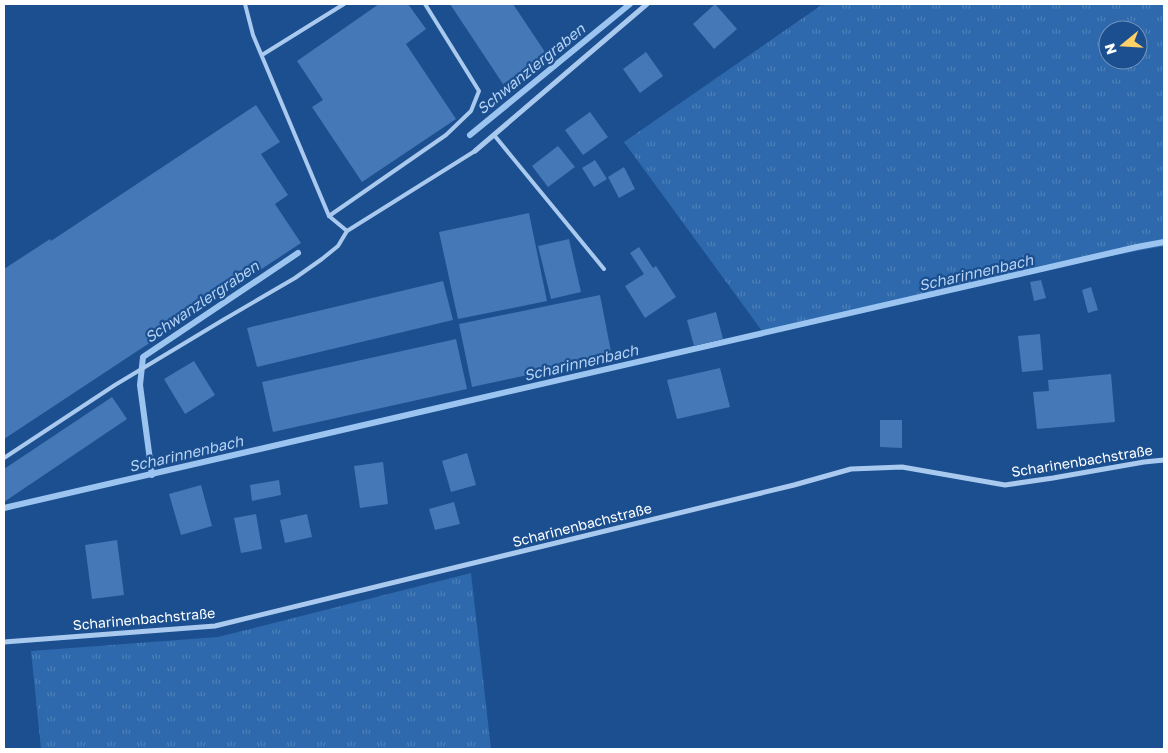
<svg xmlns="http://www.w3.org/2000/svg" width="1168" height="753" font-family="'Golos Text',sans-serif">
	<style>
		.grass { fill: url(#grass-tufts); fill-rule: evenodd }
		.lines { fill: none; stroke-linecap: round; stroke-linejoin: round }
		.stream { stroke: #9cc4f0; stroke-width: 6 }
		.building { fill: #4478b7 }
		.service { stroke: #a9c9ee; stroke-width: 4 }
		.minor { stroke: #a9c9ee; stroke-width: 5 }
		.labels { text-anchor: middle; stroke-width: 4.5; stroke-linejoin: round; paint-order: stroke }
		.street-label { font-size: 14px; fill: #fff; stroke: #1b4f8f }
		.water-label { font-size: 15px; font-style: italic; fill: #b5d3f5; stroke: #1b4f8f }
	</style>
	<defs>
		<pattern id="grass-tufts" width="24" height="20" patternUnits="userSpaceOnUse" patternTransform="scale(1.25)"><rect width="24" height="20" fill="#2e69ad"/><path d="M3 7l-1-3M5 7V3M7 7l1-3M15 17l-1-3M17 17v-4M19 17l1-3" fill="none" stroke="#4d80b9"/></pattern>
	</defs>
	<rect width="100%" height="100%" fill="#1b4f8f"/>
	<g class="grass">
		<path d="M823,4h341v242l-121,23 -281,62 -138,-189zM1108,30h30v30h-30z"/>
		<path d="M471,573l20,176h-450l-10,-98 187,-14z"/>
	</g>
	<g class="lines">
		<g class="stream">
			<path d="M470,135l160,-131"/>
			<path d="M152,475l-12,-90 3,-28 155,-104"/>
			<path d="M4,508l455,-105 678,-156 27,-5"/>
		</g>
	</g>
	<g class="building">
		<path d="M379,4h29l18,25 -20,15 50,75 -94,63 -50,-75 11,-7 -26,-39z"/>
		<path d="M450,4h63l34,51 -44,29z"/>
		<path d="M715,4l22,25 -23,20 -21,-25z"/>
		<path d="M646,52l17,24 -23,17 -17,-24z"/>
		<path d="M256,105l24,37 -19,12 27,41 -13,9 26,39 -297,196v-170l46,-30 1,2z"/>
		<path d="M590,112l18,25 -25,18 -18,-25z"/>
		<path d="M558,146l17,21 -27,20 -16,-21z"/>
		<path d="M595,160l12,19 -13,8 -12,-19z"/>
		<path d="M624,167l11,22 -16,9 -11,-21z"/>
		<path d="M529,213l18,88 -89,18 -19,-87z"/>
		<path d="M569,239l12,53 -30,7 -13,-53z"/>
		<path d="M639,247l14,21 3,-2 20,31 -31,21 -20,-32 19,-12 -14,-21z"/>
		<path d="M1041,280l5,18 -12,3 -4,-19z"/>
		<path d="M443,281l10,39 -196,47 -10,-39z"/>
		<path d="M1091,287l7,23 -10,3 -6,-23z"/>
		<path d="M600,295l12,62 -140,30 -13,-63z"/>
		<path d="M716,312l7,27 -29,7 -7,-26z"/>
		<path d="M1040,334l3,36 -21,2 -4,-36z"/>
		<path d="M456,339l11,50 -194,43 -11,-50z"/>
		<path d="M194,361l21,34 -30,19 -21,-35z"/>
		<path d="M720,368l10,39 -53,12 -10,-39z"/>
		<path d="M1111,374l4,48 -78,7 -4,-37 16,-1 -1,-11z"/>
		<path d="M112,397l15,22 -123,83v-33z"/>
		<path d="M880,420h22v28l-22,-1z"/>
		<path d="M467,453l9,32 -25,7 -9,-31z"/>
		<path d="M383,462l5,42 -28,4 -6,-42z"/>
		<path d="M279,480l2,15 -29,6 -2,-16z"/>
		<path d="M201,485l11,41 -31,9 -12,-41z"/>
		<path d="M454,502l6,22 -25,6 -6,-21z"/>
		<path d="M256,514l6,35 -21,4 -7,-35z"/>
		<path d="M307,514l5,23 -27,6 -5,-23z"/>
		<path d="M117,540l7,55 -32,4 -7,-54z"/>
	</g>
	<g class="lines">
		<g class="service">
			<path d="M245,4l8,31 76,181 18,15"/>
			<path d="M262,55l82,-51"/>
			<path d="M494,135l110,134"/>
			<path d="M329,216l117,-81 25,-24 8,-20 -54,-87"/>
			<path d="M4,458l111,-73 108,-65 72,-42 27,-19 16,-13 9,-15 128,-80"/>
		</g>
		<g class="minor">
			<path d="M475,151l172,-147"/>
			<path d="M4,642l211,-16 579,-141 57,-16 51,-2 103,18 48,-7 91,-16 20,-2"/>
		</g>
	</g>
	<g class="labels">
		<g class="street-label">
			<text transform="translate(1082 461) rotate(-9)" y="5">Scharinenbachstraße</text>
			<text transform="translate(582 525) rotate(-14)" y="5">Scharinenbachstraße</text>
			<text transform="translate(144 619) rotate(-5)" y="5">Scharinenbachstraße</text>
		</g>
		<g class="water-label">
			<text transform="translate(531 69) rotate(-39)" y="5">Schwanzlergraben</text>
			<text transform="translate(976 273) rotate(-13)" y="5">Scharinnenbach</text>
			<text transform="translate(202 302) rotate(-34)" y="5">Schwanzlergraben</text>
			<text transform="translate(581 363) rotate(-13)" y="5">Scharinnenbach</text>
			<text transform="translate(186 454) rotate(-13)" y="5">Scharinnenbach</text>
		</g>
	</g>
	<rect width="1168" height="753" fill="none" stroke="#ffffff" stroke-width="10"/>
	<g transform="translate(1123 45) rotate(252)"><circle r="24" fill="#1b4f8f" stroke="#7695bc"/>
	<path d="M0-4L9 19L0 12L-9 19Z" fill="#ffd166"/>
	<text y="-8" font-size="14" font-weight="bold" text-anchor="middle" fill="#ffffff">N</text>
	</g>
</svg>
